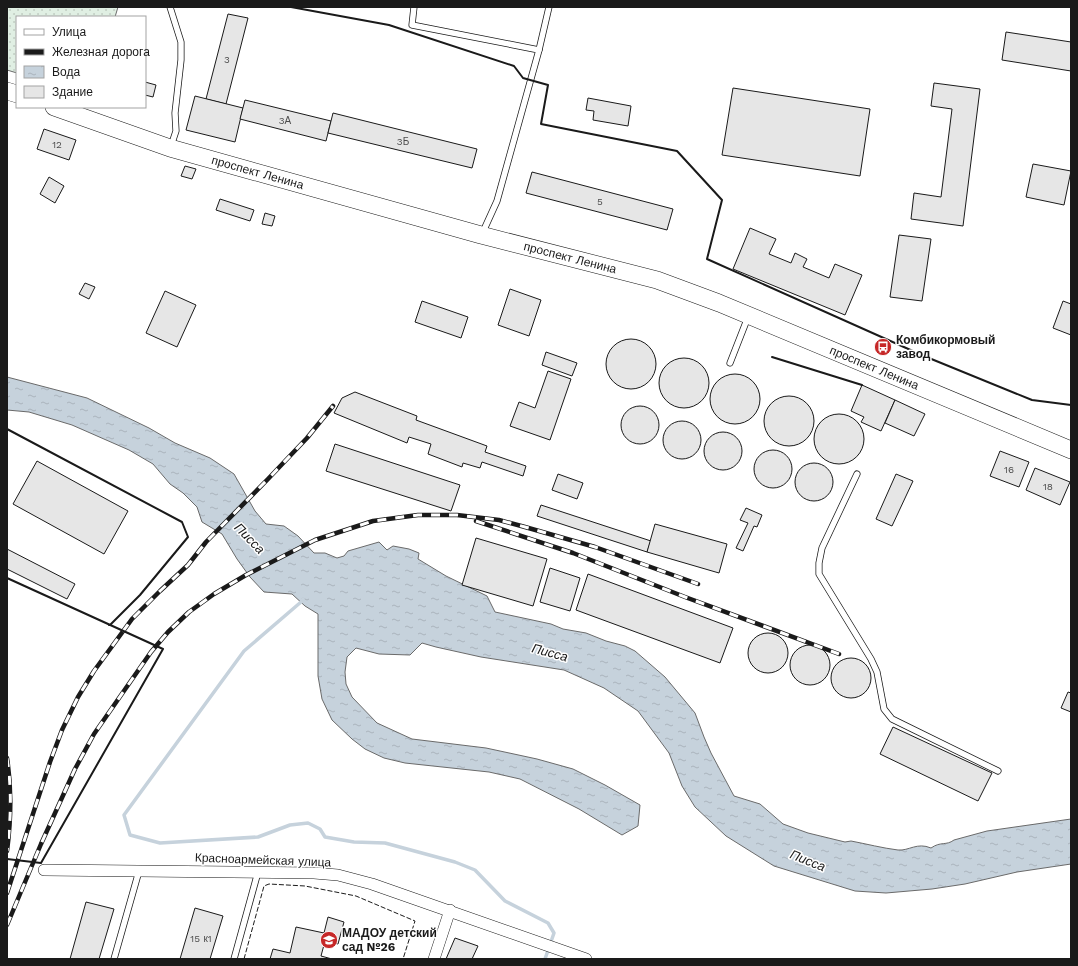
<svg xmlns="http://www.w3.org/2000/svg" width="1078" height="966" font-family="'Work Sans',sans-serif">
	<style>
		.green { fill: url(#green-dots); stroke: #6a6a6a }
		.water { fill: url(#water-ripples); stroke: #6a6a6a }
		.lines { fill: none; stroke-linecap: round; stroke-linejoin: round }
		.stream { stroke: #c6d2dc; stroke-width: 3.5 }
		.building { fill: #e6e6e6; stroke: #1a1a1a }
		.lane-casing { stroke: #1a1a1a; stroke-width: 7 }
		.street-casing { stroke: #1a1a1a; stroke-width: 12 }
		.primary-casing { stroke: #1a1a1a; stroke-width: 18 }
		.lane { stroke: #fff; stroke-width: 5.5 }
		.street { stroke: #fff; stroke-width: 11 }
		.primary { stroke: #fff; stroke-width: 17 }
		.rail-casing { stroke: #1a1a1a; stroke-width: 4.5 }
		.rail { stroke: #fff; stroke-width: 3; stroke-dasharray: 9; stroke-linecap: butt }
		.fence { stroke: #1a1a1a; stroke-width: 1; stroke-dasharray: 5 2; stroke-linecap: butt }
		.wall { stroke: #1a1a1a; stroke-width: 2 }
		.labels { text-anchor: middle; stroke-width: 3; stroke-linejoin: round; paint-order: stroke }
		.number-label { font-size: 10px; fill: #4d4d4d }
		.street-label { font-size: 12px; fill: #1a1a1a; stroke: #fff }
		.poi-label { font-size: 12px; font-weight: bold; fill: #1a1a1a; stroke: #fff; text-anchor: start }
		.water-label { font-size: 13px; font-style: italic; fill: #1a1a1a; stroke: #fff }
	</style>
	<defs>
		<pattern id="green-dots" width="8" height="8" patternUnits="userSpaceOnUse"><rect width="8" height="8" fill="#e0efe3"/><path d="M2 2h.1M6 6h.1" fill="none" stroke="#c0ccc2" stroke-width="1.8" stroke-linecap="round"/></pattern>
		<pattern id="water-ripples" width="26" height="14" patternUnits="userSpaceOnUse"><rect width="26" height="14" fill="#c6d2dc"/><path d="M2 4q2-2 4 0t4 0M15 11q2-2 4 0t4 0" fill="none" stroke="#aab4bc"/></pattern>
	</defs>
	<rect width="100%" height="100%" fill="#fff"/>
	<path class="green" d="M7,7h111l-3,10h-98v56l-10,-3z"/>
	<path class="water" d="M7,377l80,21 62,30 26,15 35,15 24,16 21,37 11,13 18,2 14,10 16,17h11l12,5 7,-2 4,-5 31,-9 8,8 6,-4 16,3 10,4 -1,6 28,17 41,20 8,16 56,12 12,5 23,4 20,8 19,5 10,5 30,26 30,36 9,24 7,16 23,43 26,8 23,20 25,9 37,9 6,-1c16,3 31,7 47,9 11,1 19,-8 33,-2 10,-7 15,-2 23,-8l33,-9 84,-12v45l-54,8 -52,12 -33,5 -46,4 -31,-2 -81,-25 -48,-30 -31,-29 -13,-21 -13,-33 -31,-42 -34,-23 -40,-18 -83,-13 -45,-10 -14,-4 -12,12 -31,-1 -23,-6 -9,9 -2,15 1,12 6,13 25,26 35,16 74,9 51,11 36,10 32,16 35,20 -2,21 -16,9 -43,-26 -59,-30 -31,-7 -84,-9 -21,-5 -19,-9 -13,-10 -20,-19 -10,-21 -4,-23v-62l-13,-8 -13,-12 -28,-2 -14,-15 -13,-18 -15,-25 -20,-12 -5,-15 -14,-14 -13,-9 -17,-20 -24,-14 -57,-25 -43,-13 -22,-2z"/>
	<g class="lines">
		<path class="stream" d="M303,599l-2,3 -57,49 -120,164 6,20 30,8 98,-6 32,-12 18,-2 12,6 5,8 29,5 31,1 70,19 20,8 30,31 43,22 6,10 -9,26"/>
	</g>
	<g class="building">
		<path d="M228,14l20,4 -22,86 -20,-5z"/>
		<path d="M1006,32l65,10v29l-69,-11z"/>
		<path d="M145,82l11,3 -3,12 -8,-2z"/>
		<path d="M934,83l46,6 -17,137 -52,-7 3,-26 27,4 11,-88 -21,-3z"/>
		<path d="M733,88l137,21 -10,67 -138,-21z"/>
		<path d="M195,96l48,12 -8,34 -49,-12z"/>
		<path d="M588,98l43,8 -3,20 -35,-6 1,-9 -8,-1z"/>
		<path d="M245,100l86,21 -5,20 -86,-22z"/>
		<path d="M333,113l144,36 -5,19 -144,-35z"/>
		<path d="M44,129l32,11 -7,20 -32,-11z"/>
		<path d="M1033,164l38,7 -7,34 -38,-8z"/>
		<path d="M185,166l11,3 -4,10 -11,-3z"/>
		<path d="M532,172l141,37 -6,21 -141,-37z"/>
		<path d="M49,177l15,9 -9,17 -15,-9z"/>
		<path d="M220,199l34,11 -4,11 -34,-11z"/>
		<path d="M265,213l10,3 -3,10 -10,-2z"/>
		<path d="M750,228l26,11 -7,15 22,9 4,-10 12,6 -4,8 26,11 6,-14 27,11 -17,40 -112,-46z"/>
		<path d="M899,235l32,4 -9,62 -32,-4z"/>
		<path d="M85,283l10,4 -6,12 -10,-5z"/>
		<path d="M510,289l31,11 -12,36 -31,-11z"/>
		<path d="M165,291l31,14 -19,42 -31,-14z"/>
		<path d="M422,301l46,16 -7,21 -46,-16z"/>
		<path d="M1063,301l8,3v31l-18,-7z"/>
		<circle cx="631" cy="364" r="25"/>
		<path d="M546,352l31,11 -5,13 -30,-11z"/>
		<circle cx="684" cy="383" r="25"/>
		<path d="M548,371l23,8 -21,61 -40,-14 9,-24 16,6z"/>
		<circle cx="735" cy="399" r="25"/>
		<path d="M862,385l33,15 -14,31 -20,-9 3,-5 -13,-6z"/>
		<path d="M355,392l62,24 -1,4 71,26 -2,6 41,14 -3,10 -41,-14 -2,6 -17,-5 -1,4 -34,-13 3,-10 -22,-7 -2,6 -73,-30 8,-15z"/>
		<circle cx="789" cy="421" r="25"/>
		<path d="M895,400l30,14 -11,22 -29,-13z"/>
		<circle cx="640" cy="425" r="19"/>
		<circle cx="839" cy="439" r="25"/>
		<circle cx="682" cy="440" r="19"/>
		<circle cx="723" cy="451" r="19"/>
		<path d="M335,444l125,41 -9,26 -125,-40z"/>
		<circle cx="773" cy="469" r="19"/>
		<path d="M1000,451l29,11 -10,25 -29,-11z"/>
		<path d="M37,461l91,50 -24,43 -91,-50z"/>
		<circle cx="814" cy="482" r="19"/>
		<path d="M1035,468l35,14 -10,23 -34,-15z"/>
		<path d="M558,474l25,9 -6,16 -25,-9z"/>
		<path d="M896,474l17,7 -21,45 -16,-7z"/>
		<path d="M541,505l110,36 -4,11 -110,-36z"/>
		<path d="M746,508l16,7 -5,12 -3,-1 -11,25 -7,-3 12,-25 -8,-3z"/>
		<path d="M655,524l72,20 -8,29 -72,-21z"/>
		<path d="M476,538l71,21 -14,47 -71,-21z"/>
		<path d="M7,549l68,35 -8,15 -60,-30z"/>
		<path d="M550,568l30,10 -10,33 -30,-9z"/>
		<path d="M588,574l145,54 -13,35 -144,-53z"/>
		<circle cx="768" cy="653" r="20"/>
		<circle cx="810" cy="665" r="20"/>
		<circle cx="851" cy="678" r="20"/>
		<path d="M1068,692l3,1v19l-10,-4z"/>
		<path d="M893,727l99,46 -14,28 -98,-47z"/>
		<path d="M86,902l28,7 -15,50h-29z"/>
		<path d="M195,908l28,8 -13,43h-30z"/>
		<path d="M328,917l16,5 -6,22 -13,-3 -4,15 11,3h-62l3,-10 17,4 6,-26 28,6z"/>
		<path d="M455,938l23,8 -6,13h-26z"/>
	</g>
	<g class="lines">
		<defs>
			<g id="lane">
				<path d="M170,7l11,35v18l-6,53 1,18 -5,15"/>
				<path d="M414,7l-2,18 127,25 -42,151 -15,33"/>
				<path d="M539,50l10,-43"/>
				<path d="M730,363l18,-46"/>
				<path d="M857,474l-35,74 -3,15v11l52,85 6,13 7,37 8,10 106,52"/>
				<path d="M114,959l25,-88"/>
				<path d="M234,959l24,-87"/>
			</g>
			<g id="street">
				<path d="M44,870l270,3 24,2 34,9 214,75"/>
				<path d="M434,959l16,-49"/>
			</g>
			<g id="primary">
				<path d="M7,91l10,3"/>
				<path id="s1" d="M54,107l116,41 311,87 176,45 62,23 352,147"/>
			</g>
		</defs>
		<use href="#lane" class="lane-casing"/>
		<use href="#street" class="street-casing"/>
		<use href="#primary" class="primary-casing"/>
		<use href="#lane" class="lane"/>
		<use href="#street" class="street"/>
		<use href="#primary" class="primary"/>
		<defs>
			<g id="rail">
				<path d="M476,521l97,32 112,44 154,57"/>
				<path d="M7,758c5,31 4,62 0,93"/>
				<path d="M7,893l43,-131 12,-32 16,-33 16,-26 38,-52 28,-28 28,-26 18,-23 62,-63 39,-41 26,-32"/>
				<path d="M7,925l34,-81 34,-75 19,-35 57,-82 17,-20 21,-20 25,-18 32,-19 69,-35 58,-19 45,-6h39l42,5 26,7 70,20 103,37"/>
			</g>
		</defs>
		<use href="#rail" class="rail-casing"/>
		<use href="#rail" class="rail"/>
		<path class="fence" d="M244,959l20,-73 5,-2 36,2 51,10 59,25 -12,38"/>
		<g class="wall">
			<path d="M291,7l98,18 125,41 9,12 25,7 -7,39 136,27 45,49 -15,59 217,97 108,44 39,5"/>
			<path d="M772,357l90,28"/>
			<path d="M7,429l175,93 6,15 -48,58 -30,30h-1"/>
			<path d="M7,578l156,71 -122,214 -34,-4"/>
		</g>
	</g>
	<defs>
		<symbol id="bus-disc" viewBox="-11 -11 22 22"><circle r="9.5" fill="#c62828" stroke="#fff"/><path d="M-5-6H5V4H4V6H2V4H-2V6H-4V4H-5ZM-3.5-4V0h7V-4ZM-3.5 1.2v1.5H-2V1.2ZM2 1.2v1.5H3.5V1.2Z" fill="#fff"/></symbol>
		<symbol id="school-disc" viewBox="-11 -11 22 22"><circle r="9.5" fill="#c62828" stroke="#fff"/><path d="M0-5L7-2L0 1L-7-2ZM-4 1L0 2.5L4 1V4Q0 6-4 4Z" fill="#fff"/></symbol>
	</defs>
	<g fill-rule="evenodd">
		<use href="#bus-disc" x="873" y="337" width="20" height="20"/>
		<use href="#school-disc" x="319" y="930" width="20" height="20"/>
	</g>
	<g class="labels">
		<g class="number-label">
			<text x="227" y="63">3</text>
			<text x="285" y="124">3А</text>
			<text x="403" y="145">3Б</text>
			<text x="57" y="148">12</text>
			<text x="600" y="205">5</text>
			<text x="1009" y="473">16</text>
			<text x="1048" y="490">18</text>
			<text x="201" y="942">15 к1</text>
		</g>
		<g class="street-label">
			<text dy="4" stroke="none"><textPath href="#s1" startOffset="214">проспект Ленина</textPath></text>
			<text dy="4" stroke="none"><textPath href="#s1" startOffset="538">проспект Ленина</textPath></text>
			<text dy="4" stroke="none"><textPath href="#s1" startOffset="862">проспект Ленина</textPath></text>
			<text transform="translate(263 860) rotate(2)" y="4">Красноармейская улица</text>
		</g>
		<g class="poi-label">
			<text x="896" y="344">Комбикормовый<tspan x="896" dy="14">завод</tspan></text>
			<text x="342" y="937">МАДОУ детский<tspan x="342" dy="14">сад №26</tspan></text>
		</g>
		<g class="water-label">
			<text transform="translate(250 538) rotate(46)" y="5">Писса</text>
			<text transform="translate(550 652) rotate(15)" y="5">Писса</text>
			<text transform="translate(808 860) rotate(22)" y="5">Писса</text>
		</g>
	</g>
	<rect width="1078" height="966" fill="none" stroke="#1a1a1a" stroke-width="16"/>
	<rect x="16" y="16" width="130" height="92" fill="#ffffff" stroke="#a3a3a3"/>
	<rect x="24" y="29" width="20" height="6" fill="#ffffff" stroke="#a3a3a3"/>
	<text x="52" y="36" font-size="12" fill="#1a1a1a">Улица</text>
	<rect x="24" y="49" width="20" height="6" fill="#1a1a1a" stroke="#a3a3a3"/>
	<text x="52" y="56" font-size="12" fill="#1a1a1a">Железная дорога</text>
	<rect x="24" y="66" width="20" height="12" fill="url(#water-ripples)" stroke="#a3a3a3"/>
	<text x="52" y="76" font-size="12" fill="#1a1a1a">Вода</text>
	<rect x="24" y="86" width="20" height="12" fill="#e6e6e6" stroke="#a3a3a3"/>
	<text x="52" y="96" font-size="12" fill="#1a1a1a">Здание</text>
</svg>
